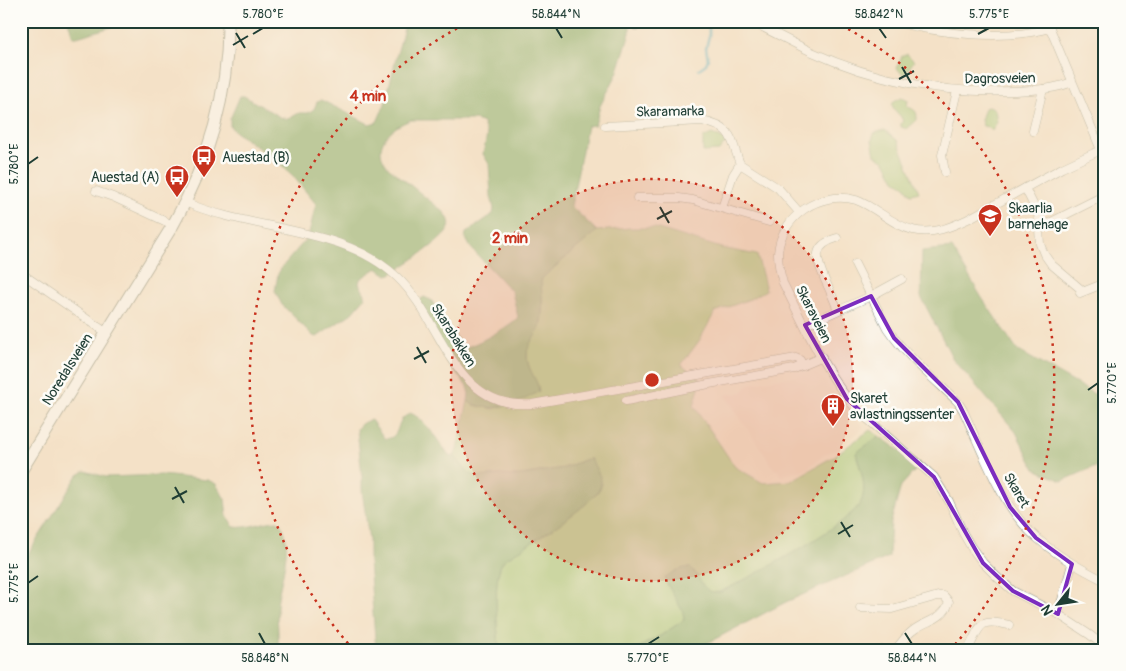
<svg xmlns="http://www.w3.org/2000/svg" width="1126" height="671" font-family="Pangolin,sans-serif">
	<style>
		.built { fill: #f1d5bd }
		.green { fill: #9cc875; stroke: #5e8254 }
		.forest { fill: #7dac66; stroke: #4e744d }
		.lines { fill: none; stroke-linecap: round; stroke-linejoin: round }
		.stream { stroke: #42abc1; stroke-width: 2.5 }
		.street-casing { stroke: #8a8f7e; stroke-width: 9 }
		.secondary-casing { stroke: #8a8f7e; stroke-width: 13 }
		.street { stroke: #fff; stroke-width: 8 }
		.secondary { stroke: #fff; stroke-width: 11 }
		.marked { fill: none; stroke: #7b2cbf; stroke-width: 4; stroke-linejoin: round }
		.ticks { fill: none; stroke: #1f3d34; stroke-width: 2 }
		.ring { fill: none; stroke: #c8321e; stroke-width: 2.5; stroke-dasharray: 2.5 5 }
		.labels { text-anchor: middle; stroke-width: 5; stroke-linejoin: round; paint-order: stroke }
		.street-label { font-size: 14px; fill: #1f3d34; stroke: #fdfcf7 }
		.poi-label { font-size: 14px; fill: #1f3d34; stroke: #fdfcf7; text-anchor: start }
		.centre { fill: #c8321e; stroke: #fdfcf7; stroke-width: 2.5 }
		.ring-label { font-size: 15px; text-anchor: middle; font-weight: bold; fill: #c8321e; stroke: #fdfcf7; stroke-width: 5; stroke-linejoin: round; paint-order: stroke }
		.neatline { fill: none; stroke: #1f3d34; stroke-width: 2 }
		.ticks-label { font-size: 12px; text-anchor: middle; fill: #1f3d34 }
	</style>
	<rect width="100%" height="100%" fill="#fdfcf7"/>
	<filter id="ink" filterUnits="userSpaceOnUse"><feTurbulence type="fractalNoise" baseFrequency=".02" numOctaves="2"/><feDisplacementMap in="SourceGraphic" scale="10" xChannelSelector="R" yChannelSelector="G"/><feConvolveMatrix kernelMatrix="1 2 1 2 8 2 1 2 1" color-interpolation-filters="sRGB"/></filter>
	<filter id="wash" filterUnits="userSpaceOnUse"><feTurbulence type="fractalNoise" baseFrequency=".0096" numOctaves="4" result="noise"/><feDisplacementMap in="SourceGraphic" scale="20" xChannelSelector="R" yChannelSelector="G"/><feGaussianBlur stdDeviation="1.12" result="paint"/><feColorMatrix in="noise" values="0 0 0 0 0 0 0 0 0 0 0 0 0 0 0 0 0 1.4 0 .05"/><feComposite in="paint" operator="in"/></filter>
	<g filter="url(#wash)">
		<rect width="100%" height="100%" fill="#f4e1c7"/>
		<path class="built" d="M812,371l14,11 14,22 24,23 -25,22 -14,5 -19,16 -13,1 -11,5 -3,-5 -5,-2 -49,-74 17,-3 7,-8 47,-8z"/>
		<g class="green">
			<path d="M907,54l7,7 -10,14 -2,-1 -5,-6 5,-12z"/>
			<path d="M902,97l6,3 -1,6c8,5 10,3 10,14l-10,9 -6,-2v-4l2,-2c-2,-7 -9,-9 -11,-16l2,-4z"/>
			<path d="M990,106l5,4 2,12 -5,9 -4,-4 -5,-1 -2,-6 4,-12z"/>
			<path d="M885,130l13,11 21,51 -8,2 -6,-8 -10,-6 -10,-19 -10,-6 -3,-15 2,-7z"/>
			<path d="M712,134l15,7 -8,10 -16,1v-14z"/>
			<path d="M630,228h25l66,20 36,7 9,35 -16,9 -35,13 -16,29 -18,24 20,15 -7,26 41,61 28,16 28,-2 45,-26 34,-25 9,6 -23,17c4,16 12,34 5,49 -10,22 -115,78 -141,90l-6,1 -9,-3 -11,-19 -17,-1 -11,7v5l17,29 1,9 -24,16 -26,14h-135c-1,-21 -8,-74 5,-90 20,-14 92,-55 98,-76l-16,-25 -22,9 -49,8 -16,-1 -18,2 -11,-3 -16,-18 3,-6 11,-49 5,4 22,4 43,-23c-6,-13 -15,-26 -9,-41 2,-5 6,-8 8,-13 3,-6 5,-13 5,-19 2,-12 -3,-25 0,-35l55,-47z"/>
		</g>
		<g class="forest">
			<path d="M68,21h55l-12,6 -34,10h-4z"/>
			<path d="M406,21h224v12l-13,41 -17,32 -5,19 -8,1 -16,80 26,25 -55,47 -1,4c1,16 3,31 -2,47 -4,9 -11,14 -12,24 -2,15 10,24 12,38 -19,13 -51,24 -71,10l1,-7 -2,-7 -18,-24 -14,-22 -17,-40 6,-4 7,3 32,48c11,-2 48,-22 55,-31l-6,-25 -41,-44 -6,-11 1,-4 27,-19 1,-5 -3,-13 -2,-32 -6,-10 4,-19 -4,-12 -7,-3h-65c-21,7 -41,26 -23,47l57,46c3,5 6,9 4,15 -4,12 -46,38 -58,46l-4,1 -10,-7 -17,11 -1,5 6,10v4l-13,15 -35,24 -4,-1 -31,-31 -7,-14 3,-17 4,-7 26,-30 8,-33 -23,-28 -17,-16 -41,-28 -5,-6v-7l10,-23h4l36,21 8,2 11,-6h9l6,-4 3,-7 4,-2 48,24 8,-2 8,-18 12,-50z"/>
			<path d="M952,248l30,50 35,52 88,50v67l-13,1 -30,13 -27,-12 -19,-37 -63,-73 -32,-62 1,-46z"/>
			<path d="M410,413c15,5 30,31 39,43l3,1 2,-1 16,18 11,3 18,-2 16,1 49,-8 26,-10c4,8 13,19 11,28 -5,18 -79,62 -97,74 -13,16 -6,69 -5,90h-123l-7,-88v-22l-7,-50v-14l-5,-47c3,-5 8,-8 14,-9l14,19c15,-1 11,-14 18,-21 1,-1 6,-4 7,-5z"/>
			<path d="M879,436l41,29 -19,21 -10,36 -2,35 -103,45 -92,48h-60l26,-14 24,-16 -1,-8 -17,-30 -1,-5c9,-5 16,-10 25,-9 12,10 12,27 30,24 26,-12 131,-68 141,-90 7,-15 -1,-34 -5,-49z"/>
			<path d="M85,471l21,6 56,-2 46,5 8,4 9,15 2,17 7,11c15,2 29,-6 44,-6 19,18 0,64 -1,86 0,14 2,28 1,43h-257v-85l57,-90z"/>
		</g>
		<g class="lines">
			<path class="stream" d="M699,69l7,-5 2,-5 -2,-11 3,-12v-13"/>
		</g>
	</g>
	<g filter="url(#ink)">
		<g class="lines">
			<defs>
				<g id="street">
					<path d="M750,21c21,10 41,21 62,31 61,28 132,42 200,39 20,-1 41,-1 60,-9"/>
					<path d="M893,21c44,13 112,20 157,7"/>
					<path d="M1047,21l54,129"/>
					<path d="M635,26l27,-2 11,-3"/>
					<path d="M605,126l97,-5c32,7 28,16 38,43"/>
					<path d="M1033,131l10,-42"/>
					<path d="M1105,148l-43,20 -94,51c-17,8 -36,16 -55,11 -21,-5 -37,-23 -57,-30 -36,-10 -75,16 -78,53 0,11 2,20 5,30 22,43 42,91 74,127l77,67 15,24 14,32 8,14 12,16 14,14 16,14 45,23 32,21 15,12"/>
					<path d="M945,172l-3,-17 15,-64"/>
					<path d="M1025,188l13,26 2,30 4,10 7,10 32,27"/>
					<path d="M96,191l17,6 60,28"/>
					<path d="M637,198h42l14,2 76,22"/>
					<path d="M185,202c67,30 157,23 212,75 46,43 56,134 135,127l264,-46 4,2 3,6"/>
					<path d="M722,208l11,-33 7,-11 38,24 21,24"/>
					<path d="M1039,228l62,-31"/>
					<path d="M837,238c-27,8 -20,22 -12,42 5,10 9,20 13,30"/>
					<path d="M855,264l32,64c19,28 46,50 71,74l5,8c19,40 39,99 74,128 20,18 44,31 68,43"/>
					<path d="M21,273l86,60"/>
					<path d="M1080,293l25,-10"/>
					<path d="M805,325l66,-29 31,-17"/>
					<path d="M626,401l83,-17 85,-15 28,-12"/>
					<path d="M860,608l32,1 46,-13h6l5,6c-5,17 -21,18 -34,27 -9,6 -13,13 -20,21"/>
					<path d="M1058,614l14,-50"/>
					<path d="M882,650h78"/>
					<path d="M968,650c13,-26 11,-32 41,-25"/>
				</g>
				<path id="secondary" d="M21,471l152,-246c35,-62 56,-131 55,-204"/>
			</defs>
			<use href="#street" class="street-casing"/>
			<use href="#secondary" class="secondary-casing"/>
			<use href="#street" class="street"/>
			<use href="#secondary" class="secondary"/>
		</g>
	</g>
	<path d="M0 0H1126V671H0ZM871,296l23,42 64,64 52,105 26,31 36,26 -14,50 -45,-23 -30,-28 -49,-86 -87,-78 -42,-74z" fill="#f4e1c7" fill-opacity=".55" fill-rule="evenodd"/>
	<path class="marked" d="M871,296l23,42 64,64 52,105 26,31 36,26 -14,50 -45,-23 -30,-28 -49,-86 -87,-78 -42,-74z"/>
	<path class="ticks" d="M556,28l6,10M879,28l7,10M236,33l9,15M253,34l10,-6M978,34l11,-6M233,45l15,-9M902,67l9,16M899,79l15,-8M28,164l10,-7M660,207l9,16M657,219l15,-8M417,347l9,16M414,359l15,-8M1088,390l10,-7M175,487l9,16M172,499l15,-8M841,522l9,15M838,534l15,-9M28,583l10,-7M259,633l6,11M905,633l7,11M648,644l11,-7"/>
	<circle cx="652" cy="380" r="201" fill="#c8321e" fill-opacity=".12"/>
	<g class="ring">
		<circle cx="652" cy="380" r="201"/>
		<path d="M353 649A402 402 0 0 1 469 22M835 22A402 402 0 0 1 951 649"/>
	</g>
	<defs>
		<symbol id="bus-pin" viewBox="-11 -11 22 30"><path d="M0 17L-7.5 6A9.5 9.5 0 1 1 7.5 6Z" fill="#c8321e" stroke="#fdfcf7"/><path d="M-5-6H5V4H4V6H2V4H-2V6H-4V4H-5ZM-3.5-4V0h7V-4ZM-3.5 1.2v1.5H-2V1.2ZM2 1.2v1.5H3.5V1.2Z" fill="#fff"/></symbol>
		<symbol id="school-pin" viewBox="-11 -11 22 30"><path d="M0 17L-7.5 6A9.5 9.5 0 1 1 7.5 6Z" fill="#c8321e" stroke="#fdfcf7"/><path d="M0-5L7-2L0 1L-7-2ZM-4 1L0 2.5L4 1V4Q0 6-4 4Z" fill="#fff"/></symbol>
		<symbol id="building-pin" viewBox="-11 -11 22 30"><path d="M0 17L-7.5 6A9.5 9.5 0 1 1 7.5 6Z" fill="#c8321e" stroke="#fdfcf7"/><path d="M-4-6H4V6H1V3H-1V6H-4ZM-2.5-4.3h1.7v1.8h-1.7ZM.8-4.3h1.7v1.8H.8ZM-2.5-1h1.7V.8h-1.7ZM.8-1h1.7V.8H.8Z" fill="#fff"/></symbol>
	</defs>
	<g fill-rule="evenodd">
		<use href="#bus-pin" x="190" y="143" width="28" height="38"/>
		<use href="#bus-pin" x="163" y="163" width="28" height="38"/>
		<use href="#school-pin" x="976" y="202" width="28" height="38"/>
		<use href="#building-pin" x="819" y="392" width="28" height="38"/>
	</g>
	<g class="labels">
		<g class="street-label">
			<text transform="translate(1000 78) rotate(-1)" y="5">Dagrosveien</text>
			<text transform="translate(670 111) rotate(-1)" y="5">Skaramarka</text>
			<text transform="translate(814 314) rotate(63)" y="5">Skaraveien</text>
			<text transform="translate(454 335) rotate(58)" y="5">Skarabakken</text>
			<text transform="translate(67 369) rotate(-58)" y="5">Noredalsveien</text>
			<text transform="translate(1017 490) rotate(60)" y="5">Skaret</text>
		</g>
		<g class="poi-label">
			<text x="222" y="162">Auestad (B)</text>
			<text x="160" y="182" text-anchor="end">Auestad (A)</text>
			<text x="1008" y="213">Skaarlia<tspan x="1008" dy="16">barnehage</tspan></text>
			<text x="850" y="403">Skaret<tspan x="850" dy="16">avlastningssenter</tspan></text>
		</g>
	</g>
	<circle cx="652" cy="380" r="8" class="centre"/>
	<g class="ring-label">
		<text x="368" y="101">4 min</text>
		<text x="510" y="243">2 min</text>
	</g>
	<rect width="1126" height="671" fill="none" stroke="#fdfcf7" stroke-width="55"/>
	<g transform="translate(1058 604) rotate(240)" stroke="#fdfcf7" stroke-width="4" paint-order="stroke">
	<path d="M0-4L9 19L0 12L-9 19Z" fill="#1f3d34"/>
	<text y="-8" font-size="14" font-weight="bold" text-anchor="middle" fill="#1f3d34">N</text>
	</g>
	<rect x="28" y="28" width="1070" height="616" class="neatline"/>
	<g class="ticks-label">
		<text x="263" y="18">5.780°E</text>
		<text x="556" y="18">58.844°N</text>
		<text x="879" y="18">58.842°N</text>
		<text x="989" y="18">5.775°E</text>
		<text transform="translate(14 164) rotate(-90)" y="4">5.780°E</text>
		<text transform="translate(1112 383) rotate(-90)" y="4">5.770°E</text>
		<text transform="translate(14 583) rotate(-90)" y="4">5.775°E</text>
		<text x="265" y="662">58.848°N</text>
		<text x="648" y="662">5.770°E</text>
		<text x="912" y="662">58.844°N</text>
	</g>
</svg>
